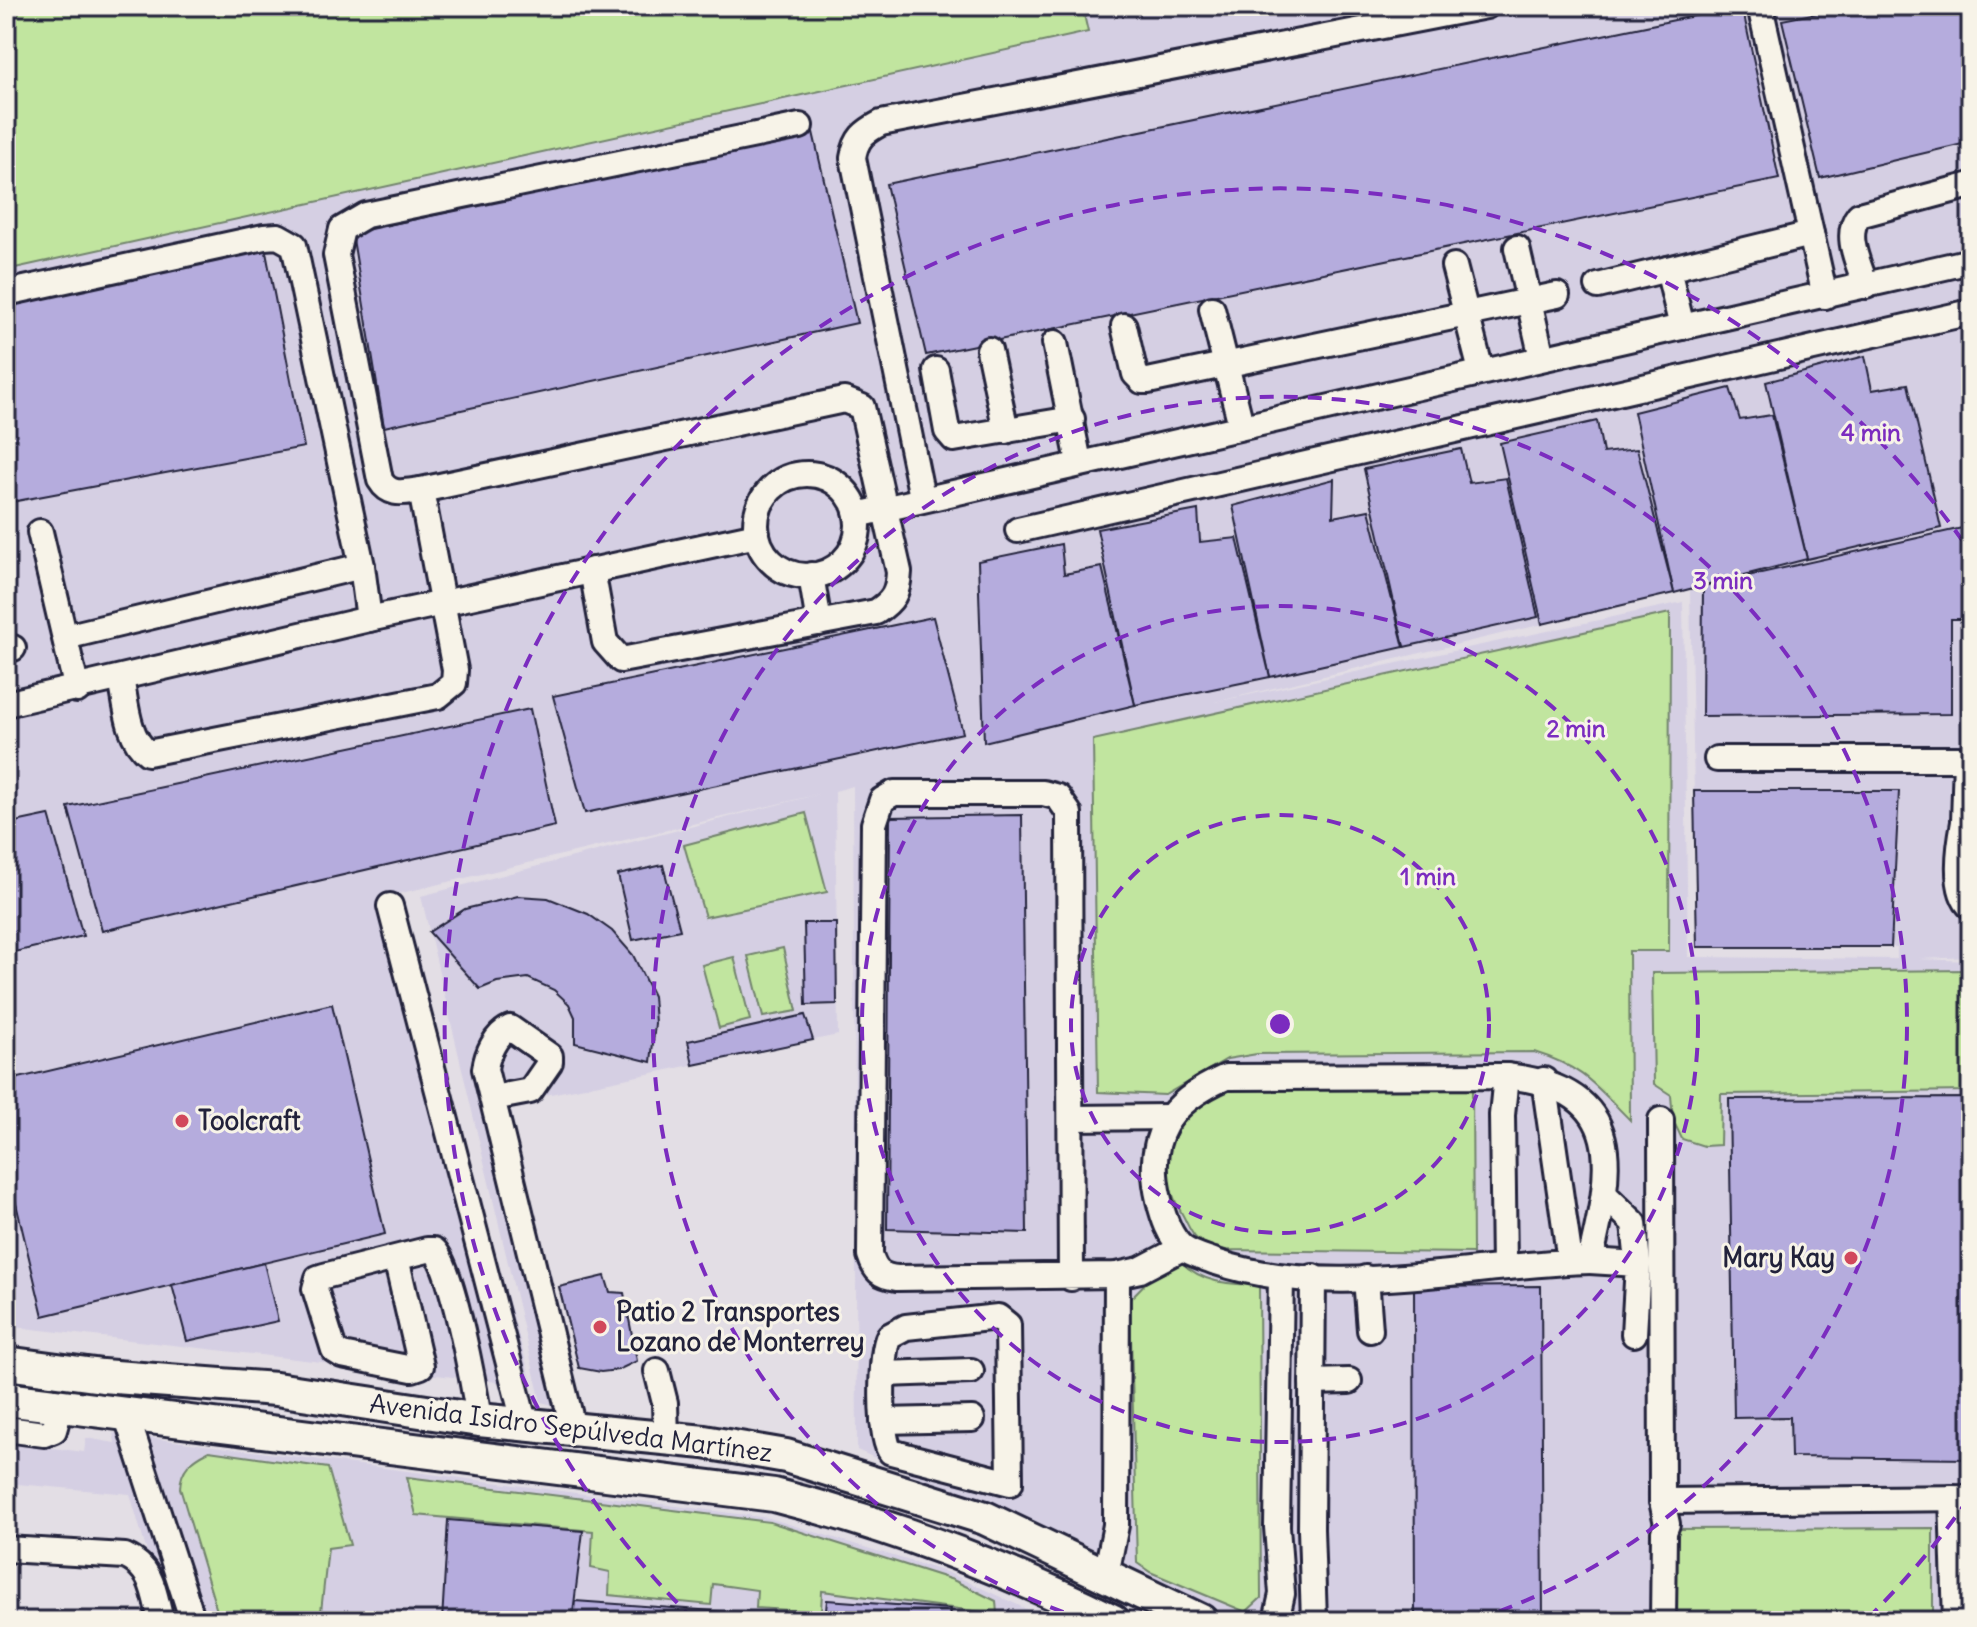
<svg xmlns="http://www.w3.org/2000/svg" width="1977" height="1627" font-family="Delius,sans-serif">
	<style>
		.built { fill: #d5cfe3; fill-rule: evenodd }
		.green { fill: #c1e59f; stroke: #72846d; stroke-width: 2 }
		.building { fill: #b5acdd; stroke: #22223b; stroke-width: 2 }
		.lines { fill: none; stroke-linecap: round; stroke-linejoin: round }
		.minor-casing { stroke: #22223b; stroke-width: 30 }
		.major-casing { stroke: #22223b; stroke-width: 38 }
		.minor { stroke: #f7f3e8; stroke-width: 24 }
		.major { stroke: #f7f3e8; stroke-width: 32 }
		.ring { fill: none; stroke: #7b2cbf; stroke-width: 4; stroke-dasharray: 14 10 }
		.poi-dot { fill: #d1495b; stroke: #f7f3e8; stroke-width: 3 }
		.labels { text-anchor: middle; stroke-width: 6; stroke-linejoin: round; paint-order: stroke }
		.poi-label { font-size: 26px; font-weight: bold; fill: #22223b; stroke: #f7f3e8; text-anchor: start }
		.street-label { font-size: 26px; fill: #22223b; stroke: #f7f3e8 }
		.centre { fill: #7b2cbf; stroke: #f7f3e8; stroke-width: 4 }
		.ring-label { font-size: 24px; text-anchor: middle; font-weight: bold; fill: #7b2cbf; stroke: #f7f3e8; stroke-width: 6; stroke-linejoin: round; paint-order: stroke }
	</style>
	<rect width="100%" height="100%" fill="#e3dee5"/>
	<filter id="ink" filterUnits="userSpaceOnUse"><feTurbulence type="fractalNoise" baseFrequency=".0125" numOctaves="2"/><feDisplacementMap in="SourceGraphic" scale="16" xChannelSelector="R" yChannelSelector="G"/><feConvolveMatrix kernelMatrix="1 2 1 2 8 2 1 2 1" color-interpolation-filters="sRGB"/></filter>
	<g filter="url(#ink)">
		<g class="built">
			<path d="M6,6h1965v951l-53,2 53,2v660h-728l-386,-171 -4,-664 -18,5 3,244 -336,69 74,307 -35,-9 -120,-506 398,-102 -426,101 140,491 -527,-60zM1690,589l7,358h200v12l-209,-2 -5,-355 -468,100z"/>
			<path d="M113,1433l656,85 180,55 103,48h-885l-37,-127 -124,-11v-41l78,10 2,-14 29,5z"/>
		</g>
		<g class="green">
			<path d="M6,6h1076l6,26 -1082,238z"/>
			<path d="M1670,613l-1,338h-40l1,169c-35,-35 -47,-53 -96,-68l-277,2 -30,5 -62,36 -67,-3 -5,-352z"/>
			<path d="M806,813l21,79 -122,25 -21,-72z"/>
			<path d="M783,948l14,63 -34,6 -15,-61z"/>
			<path d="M734,957l16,63 -31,8 -17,-63z"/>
			<path d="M1971,970v121l-250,3 -1,51 -16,1 -22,-7 -9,-19 -2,-25 -17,-11 -2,-111z"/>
			<path d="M1241,1085l231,1 1,167 -247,-3c-8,-3 -23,-5 -29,-11 -7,-6 -11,-19 -16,-27 -34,-57 -3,-114 60,-127z"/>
			<path d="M1181,1262c23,22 47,22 78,23l2,313 -15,14 -96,-40 -13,-9 -7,-264 31,-32z"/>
			<path d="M209,1451l119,17 22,77 -22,3 -8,73h-100l-40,-133c1,-20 11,-28 29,-37z"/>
			<path d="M407,1477l363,45 183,58 43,21 1,13 -175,-23 -1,21 -65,-4 1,-18 -44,-6 -2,21 -102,-10 1,-23 -19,-4 2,-37 -177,-16z"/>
			<path d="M1933,1528v93h-259l-1,-92z"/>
		</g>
		<g class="building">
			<path d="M1742,6l37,173 -853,176 -40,-171z"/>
			<path d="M1852,6h119v136l-151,36 -38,-158z"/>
			<path d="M813,132l44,191 -473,104 -32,-194z"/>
			<path d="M265,247l39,200 -298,56v-201z"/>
			<path d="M1865,356l7,34 36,-6 33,144 -134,31 -41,-177z"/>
			<path d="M1730,388l10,32 32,-5 35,144 -133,34 -40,-181z"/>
			<path d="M1597,421l6,32 34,-4 37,144 -132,31 -42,-181z"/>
			<path d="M1461,449l8,34 37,-5 32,139 -134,30 -40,-178z"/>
			<path d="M1334,479l-1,38 36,-7 35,137 -134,30 -37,-171z"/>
			<path d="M1198,510l2,32 37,-4 33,139 -135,28 -38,-176z"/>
			<path d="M1971,526v93h-20v95l-249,2 1,-130z"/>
			<path d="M1061,544l3,30 38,-7 33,138 -151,37 -6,-181z"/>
			<path d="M933,617l30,116 -378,80 -32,-117z"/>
			<path d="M530,709l25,117 -453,105 -34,-124z"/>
			<path d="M1694,791h205l-8,156h-194z"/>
			<path d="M49,815l34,121 -77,18v-130z"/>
			<path d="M1022,815l5,418 -140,-4 3,-412z"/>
			<path d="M663,865l17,65 -47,10 -15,-65z"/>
			<path d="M518,896l30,2 40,16 24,17 21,24 20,41 2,27 -4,39 -76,-19v-26l-6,-13 -15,-14 -26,-12 -31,4 -17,7 -51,-57 36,-23z"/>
			<path d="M804,923h32l1,81 -31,1z"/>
			<path d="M332,1004l53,230 -342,82 -37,-154v-81z"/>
			<path d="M805,1015l8,25 -120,25 -5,-24z"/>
			<path d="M1971,1098v361l-180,-2 -1,-40 -56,1 -5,-319z"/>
			<path d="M6,1184l9,39 -9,3z"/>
			<path d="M264,1263l14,58 -91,20 -15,-56z"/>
			<path d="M605,1276l5,16 14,1 13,68 -19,9 -17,2 -22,-4 -20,-81z"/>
			<path d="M1541,1286l2,335h-128l-1,-334z"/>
			<path d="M448,1520l135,11 -11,90h-130z"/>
			<path d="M827,1600l123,9 -1,12h-124z"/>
			<path d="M575,1601l249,18 -251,2z"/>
		</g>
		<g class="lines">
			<defs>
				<g id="minor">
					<path d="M1760,6l65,290"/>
					<path d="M1517,248l25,110"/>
					<path d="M1454,266l27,105"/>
					<path d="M1668,269l14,58"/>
					<path d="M1598,286l213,-52"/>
					<path d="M1866,286c-7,-22 -23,-51 -7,-71l112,-30"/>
					<path d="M6,293l258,-56 14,-1 16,9 68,321 7,53"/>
					<path d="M1212,309l29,116"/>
					<path d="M1124,326l11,48 7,7h6l409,-86"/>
					<path d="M1055,343l24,119"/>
					<path d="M989,350l17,81"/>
					<path d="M936,370l11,61 7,8 118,-20"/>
					<circle cx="807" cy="525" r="51"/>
					<path d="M421,490c-17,2 -31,7 -41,-10l-44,-225 6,-26 24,-14 434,-89"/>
					<path d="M922,497l-69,-339c3,-20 11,-26 28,-35l605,-117"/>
					<path d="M857,515l1114,-254"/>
					<path d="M1018,530l953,-218"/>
					<path d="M40,532l37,158"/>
					<path d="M811,575l8,48"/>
					<path d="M65,637l297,-71"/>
					<path d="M6,649l7,-1"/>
					<path d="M121,678c5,24 6,60 27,75l290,-57 16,-13 1,-13 -34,-180 423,-90 18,7 37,165c-1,21 -6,29 -23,40l-255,48 -16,-18 -13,-72"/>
					<path d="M6,704l363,-85 388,-84"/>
					<path d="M1717,759h254"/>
					<path d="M1964,822l2,-63"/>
					<path d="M1971,823l-7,-1c-4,21 -12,69 7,85"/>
					<path d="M390,906l135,519"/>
					<path d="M1506,1076c124,13 106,92 84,185 -119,3 -259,40 -374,1 -10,-4 -25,-8 -33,-14 -14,-11 -20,-32 -24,-48 -15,-63 10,-98 67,-123z"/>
					<path d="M1544,1080l26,181"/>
					<path d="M493,1098l37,-7 20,-29v-6l-40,-28c-15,7 -23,26 -25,41l88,359"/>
					<path d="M1071,1118l99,-1"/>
					<path d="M1661,1120l1,381 5,23 -3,8 -1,89"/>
					<path d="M1605,1195l29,28 4,41"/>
					<path d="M396,1258l25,108 -9,3 -70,-14 -8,-5 -19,-61 3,-11 6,-2 103,-26h7c18,14 41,142 45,170"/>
					<path d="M1590,1261l48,3 -4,70"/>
					<path d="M1504,1267l-2,-152 4,-39"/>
					<path d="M1313,1277l-2,252 3,92"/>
					<path d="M1071,1278l-2,-465 -11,-16 -15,-4h-149l-12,7 -8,24 -4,431c5,16 10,21 27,23l220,-3 23,-5 42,-22"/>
					<path d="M1366,1278l4,52"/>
					<path d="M998,1317l10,8 2,158 -119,-31c-12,-13 -11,-100 -2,-116l17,-9z"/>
					<path d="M657,1371l8,32 1,36"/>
					<path d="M884,1374l87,-3"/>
					<path d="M1312,1382l37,-1"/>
					<path d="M126,1414l67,207"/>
					<path d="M883,1421l89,-2"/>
					<path d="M6,1429l38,5 10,-4 7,-25"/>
					<path d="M1952,1498l4,123"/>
					<path d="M1662,1501l309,-3"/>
					<path d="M6,1549l119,7c28,12 29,37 36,65"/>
					<path d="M1106,1575l10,-50 1,-250"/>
					<path d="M1276,1621l6,-27 -5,-67 4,-250"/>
				</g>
				<g id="major">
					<path d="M6,1363l96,13 174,13 203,31 225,22 82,14 199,62 216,103"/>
					<path d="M6,1399l768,96c118,30 229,72 339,126"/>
				</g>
			</defs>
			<use href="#minor" class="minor-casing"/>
			<use href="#major" class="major-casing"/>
			<use href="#minor" class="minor"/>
			<use href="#major" class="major"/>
		</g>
	</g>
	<g class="ring">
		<circle cx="1280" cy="1024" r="209"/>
		<circle cx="1280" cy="1024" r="418"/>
		<path d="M1086 1620A627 627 0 1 1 1474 1620"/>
		<path d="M1969 1498A836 836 0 0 1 1866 1620M694 1620A836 836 0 1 1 1969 550"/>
	</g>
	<g class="poi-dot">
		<circle cx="182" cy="1121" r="8"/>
		<circle cx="1851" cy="1258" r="8"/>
		<circle cx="600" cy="1327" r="8"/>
	</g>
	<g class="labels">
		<g class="poi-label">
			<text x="198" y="1130">Toolcraft</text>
			<text x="1835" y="1267" text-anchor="end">Mary Kay</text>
			<text x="616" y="1321">Patio 2 Transportes<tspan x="616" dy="30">Lozano de Monterrey</tspan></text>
		</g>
		<g class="street-label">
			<text transform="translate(571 1428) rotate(7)" y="9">Avenida Isidro Sepúlveda Martínez</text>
		</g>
	</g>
	<circle cx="1280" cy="1024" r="12" class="centre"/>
	<g class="ring-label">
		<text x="1871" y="441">4 min</text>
		<text x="1723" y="589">3 min</text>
		<text x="1576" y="737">2 min</text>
		<text x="1428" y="885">1 min</text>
	</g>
	<rect width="1977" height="1627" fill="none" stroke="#f7f3e8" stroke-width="32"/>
	<rect x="16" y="16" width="1945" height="1595" fill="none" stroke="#22223b" stroke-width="3" filter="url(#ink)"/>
</svg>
